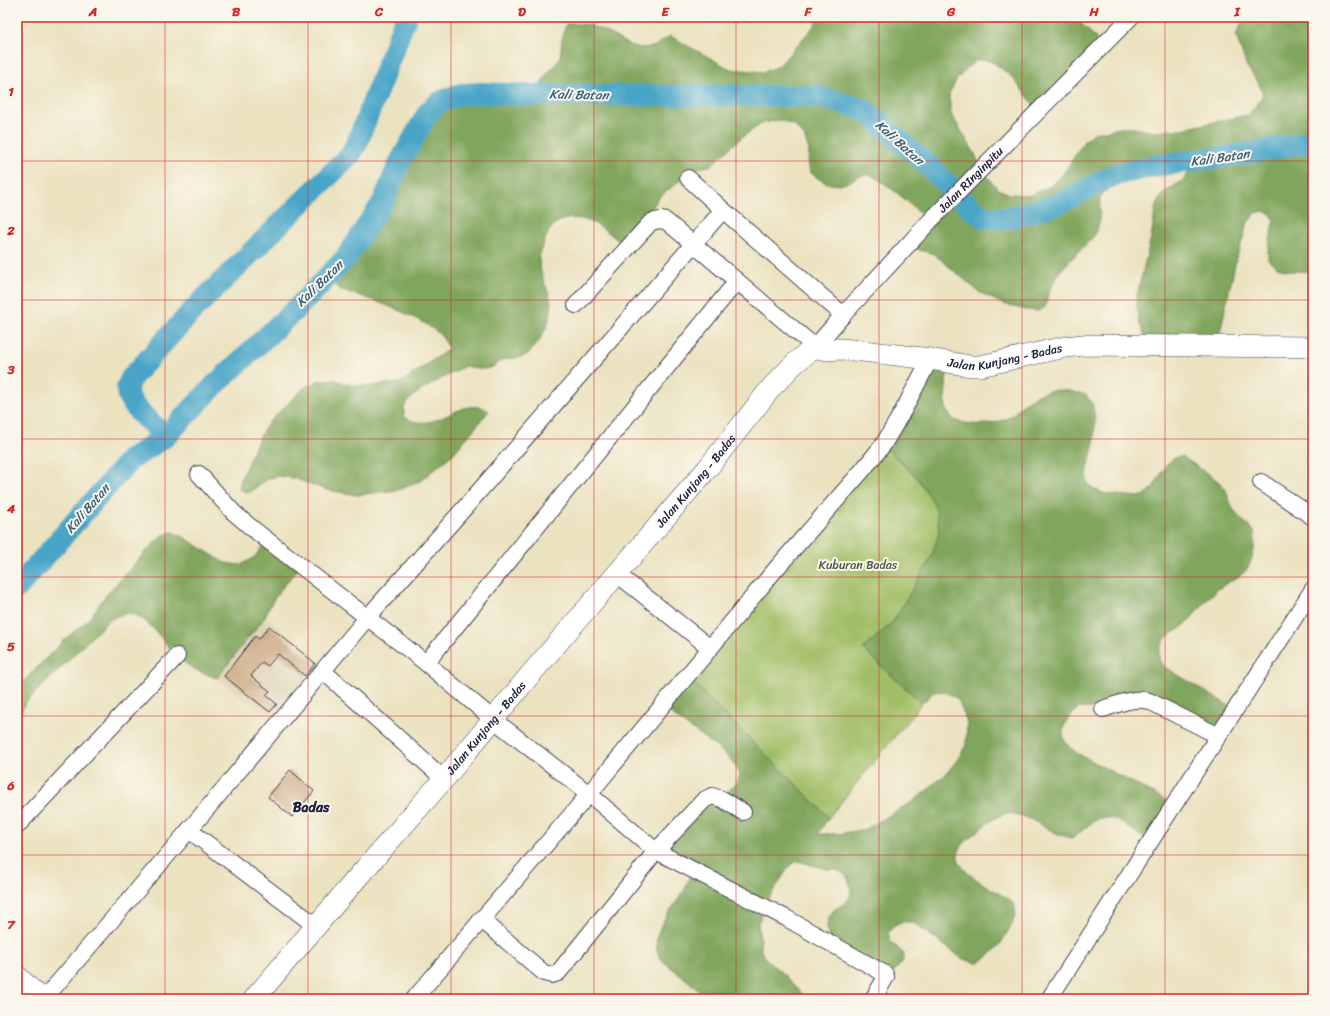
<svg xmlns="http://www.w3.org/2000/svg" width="1330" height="1016" font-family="Sriracha,sans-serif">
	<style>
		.built { fill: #dfd3b5 }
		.green { fill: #a1be66; stroke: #627050 }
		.forest { fill: #80a55b; stroke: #51644b }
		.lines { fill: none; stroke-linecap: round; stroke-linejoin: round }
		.river { stroke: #4aa5c8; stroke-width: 22 }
		.building { fill: #ccaa85 }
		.minor-casing { stroke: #403f4f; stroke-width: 18 }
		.major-casing { stroke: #403f4f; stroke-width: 22 }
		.minor { stroke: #fff; stroke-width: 16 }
		.major { stroke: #fff; stroke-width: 21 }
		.grid { fill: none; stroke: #d62828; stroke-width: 1; stroke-opacity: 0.55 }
		.labels { text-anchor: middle; stroke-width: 4; stroke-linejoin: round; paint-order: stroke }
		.street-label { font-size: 12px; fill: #22223b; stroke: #fbf7ec }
		.park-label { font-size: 12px; fill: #4e594a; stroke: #fbf7ec }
		.water-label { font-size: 13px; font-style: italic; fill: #345d7a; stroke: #fbf7ec }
		.quarter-label { font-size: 14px; font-weight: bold; fill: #22223b; stroke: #fbf7ec }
		.neatline { fill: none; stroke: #d62828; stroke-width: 1.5 }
		.grid-label { font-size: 13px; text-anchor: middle; font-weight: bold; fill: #d62828 }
	</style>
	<rect width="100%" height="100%" fill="#fbf7ec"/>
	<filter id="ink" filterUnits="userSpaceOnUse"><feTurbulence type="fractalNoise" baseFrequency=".025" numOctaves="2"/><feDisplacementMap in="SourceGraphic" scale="8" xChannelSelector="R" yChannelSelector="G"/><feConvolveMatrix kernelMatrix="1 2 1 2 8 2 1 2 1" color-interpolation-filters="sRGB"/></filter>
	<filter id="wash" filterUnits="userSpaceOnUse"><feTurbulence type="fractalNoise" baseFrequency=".012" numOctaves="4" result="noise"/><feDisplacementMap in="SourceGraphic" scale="16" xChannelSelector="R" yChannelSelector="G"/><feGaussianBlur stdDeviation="0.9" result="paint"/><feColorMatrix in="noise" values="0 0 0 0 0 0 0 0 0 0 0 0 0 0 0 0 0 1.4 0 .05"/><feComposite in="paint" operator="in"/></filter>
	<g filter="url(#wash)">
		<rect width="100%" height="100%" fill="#ebe2c0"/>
		<path class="built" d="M265,617l61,50 -48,58 -61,-47z"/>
		<path class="green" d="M883,445l34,33 14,20 6,15 2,20 -8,25 -38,64 -30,27 59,54 -93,114 -143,-141z"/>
		<g class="forest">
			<path d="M819,17h254l9,7 22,22 -65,65 -28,-35 -17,-13 -7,-3h-10l-9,7 -11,12 -8,16 2,19 24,40 6,15 17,20 12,5 21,1 21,-10 11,-11 22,-34 9,-7 26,-5h14l22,4 31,-4 61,-13 10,-11 5,-10 -5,-12 -11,-15 -11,-31 8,-19h69v254c-19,1 -31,2 -45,-11v-9l6,-31 -3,-6 -8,-3 -7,2 -8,9 -12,38 -19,86 -68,-1 -10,-23 -3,-23 15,-61 5,-34 9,-12 20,-13 4,-8 -7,-9c-22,3 -55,6 -74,17l-8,18 -1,27 -5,12 -35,36 -9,17 -5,18 -7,4 -12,-1 -23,-6 -24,-12 -45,-38 -28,-8 24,-25c-14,-11 -47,-43 -61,-46 -10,-2 -17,7 -26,9 -12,3 -24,-4 -33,-12l-2,-10 1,-12 -5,-14 -10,-11 -14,-5 -17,3 -21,14 -32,29 -13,2 -15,11 -24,19 -30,50c-10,-7 -24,-21 -35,-25 -17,-8 -38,-7 -46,12 -4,8 -8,18 -8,26 1,15 9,27 12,41 3,15 -12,45 -25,53 -5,3 -15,3 -21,4 -5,1 -8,6 -13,8 -9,4 -18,1 -27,-1 -14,9 -56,26 -61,42 0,2 0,7 0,9 30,18 51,-15 76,-10 3,0 6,3 9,4l-36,43 -33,27 -22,9 -41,5 -30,-5 -34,-12 -16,-2 -10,4 -19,13 -9,-4 2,-11 19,-42 10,-15 35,-34 13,-6 13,-2 20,6 18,1 31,-3 49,-34c-2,-4 -5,-10 -8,-13 -18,-20 -76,-39 -102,-47l-7,-8 -3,-6 16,-16 38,-57 17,-40 29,-51 11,-9 21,-8 19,-1 51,2 8,-7 8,-14 9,-10 4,-7 2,-18 4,-15 5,-1 19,2 17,7 20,12 13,4 13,-1 17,-11 60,33 34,3 15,-6 35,-40z"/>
			<path d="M930,359l18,3 -3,38 1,10 8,10c17,5 25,6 43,2 2,-1 6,-1 9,-3 7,-4 13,-11 19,-16 20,-16 37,-15 61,-8l7,10 2,16 -1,22 -7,30v9l7,7 12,5 33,3 6,-2 7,-6 15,-25 9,-7h7l35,24 7,7 7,19 6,9 16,15c2,13 0,25 -6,36 -5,10 -16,12 -24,18 -18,11 -27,30 -43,43 -6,4 -13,6 -17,13 -5,9 -8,16 -1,25l73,44 -17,26 -70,-35 -46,8 -24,-1c-9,8 -21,20 -14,33 2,5 8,8 12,12l97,52 -24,38c-13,-9 -35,-31 -52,-24 -9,4 -17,14 -26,19 -21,-3 -37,-21 -58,-24 -13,-3 -23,7 -32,14 -8,6 -17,12 -22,21 -12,20 31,38 43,47 3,2 8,4 10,7 6,9 -1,20 -5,28 -7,14 -17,26 -31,32l-14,-4 -49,-36c-14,-3 -17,-1 -26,10l2,8 14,13c0,11 -10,17 -18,23l-57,-35c-1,-8 -4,-19 1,-27 7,-12 25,-10 20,-30 -2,-7 -4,-11 -11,-14 -3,-2 -8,-1 -12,-2 -10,-2 -20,-6 -30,-8l-7,4 -21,33 -11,25 3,28 6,9 15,13 26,26h-102c-9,-11 -19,-19 -29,-27 -5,-4 -11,-8 -15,-12 -18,-24 11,-50 23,-71 2,-4 3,-9 5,-14l-34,-24 48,-51 18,-2 16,-17 2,-7c-11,-21 -26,-28 -44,-42 -12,-8 -24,-17 -35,-26l25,-30 143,141 -11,17h21l27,-5 48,-28 32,-27 11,-14 9,-15 1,-23 -9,-23 -11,-6 -12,-2 -13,12 -59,-54 30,-27 38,-64 8,-25 -2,-20 -6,-15 -14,-20 -34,-33z"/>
			<path d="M172,532l10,4 43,27 15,2 14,-7 13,-18 34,26c-14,16 -29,31 -36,51l-48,61c-16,-5 -28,-10 -40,-22 -13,-12 -33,-47 -53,-42 -5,1 -10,4 -15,6l-84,83 -8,20v-35l46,-47 26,-22 18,-25 42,-46 14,-13z"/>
		</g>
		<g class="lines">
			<g class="river">
				<path d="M166,436c-12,-11 -39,-30 -39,-47 0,-4 3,-8 5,-12l64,-70 154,-152 7,-12 49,-126"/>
				<path d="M17,588l113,-128 36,-24 47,-49 87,-82 45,-46 38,-57 17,-40 29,-51 11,-9 12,-5 9,-3 19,-1 51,2 285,1 48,13 67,59 41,41 13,9h24l49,-14 56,-29 40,-9 97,-13 62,-12"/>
			</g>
		</g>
		<g id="blocks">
			<g class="building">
				<path d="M269,626l46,37 -10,13 -27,-22 -10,12 -6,-4 -11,14 19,15 -4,4 11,9 -7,8 -46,-36 31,-40 4,3z"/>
				<path d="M290,770l24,21 -22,26 -24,-20z"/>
			</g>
		</g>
	</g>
	<g filter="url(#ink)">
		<use href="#blocks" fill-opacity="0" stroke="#403f4f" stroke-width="1"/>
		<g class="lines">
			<defs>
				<g id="minor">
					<path d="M688,178l35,32 120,105"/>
					<path id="s1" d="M576,305l75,-83 9,-2 6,1 149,126 28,-32 87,-94 201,-204"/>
					<path d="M199,474l34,38 20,17 173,134 68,57 95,74 67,57 -98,122 -6,2 -8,-2 -63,-54"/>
					<path d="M1261,482l52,35"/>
					<path d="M617,574l92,73"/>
					<path d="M426,663l311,-382"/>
					<path d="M323,671l121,108"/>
					<path d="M1103,709c15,-5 30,-12 46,-8l70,35"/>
					<path d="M743,812l-21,-13 -10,-3 -8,4 -48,51 130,67 99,56 1,3 -13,22"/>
					<path d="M17,826l160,-170"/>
					<path d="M189,830l127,96"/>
					<path d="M44,999l151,-176 172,-205 101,-114 255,-294"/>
					<path d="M414,999l175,-205 186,-224 86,-98 22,-27 20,-34 27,-52"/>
					<path d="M1049,999l264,-410"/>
				</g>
				<g id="major">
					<path d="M17,976l24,23"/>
					<path id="s2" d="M254,999l103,-121 87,-99 86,-104 177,-206 64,-81 24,-25 20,-16 12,3 14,-1 22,2 67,8 40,7h10l85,-19 18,-2 230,2"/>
				</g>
			</defs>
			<use href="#minor" class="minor-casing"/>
			<use href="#major" class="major-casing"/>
			<use href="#minor" class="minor"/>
			<use href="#major" class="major"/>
		</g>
	</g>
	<path class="grid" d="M165,17v982M308,17v982M451,17v982M594,17v982M736,17v982M879,17v982M1022,17v982M1165,17v982M17,161h1296M17,300h1296M17,439h1296M17,577h1296M17,716h1296M17,855h1296"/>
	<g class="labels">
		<g class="street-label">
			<text dy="4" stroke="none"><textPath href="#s1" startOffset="551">Jalan RInginpitu</textPath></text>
			<text dy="4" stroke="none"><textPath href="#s2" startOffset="1053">Jalan Kunjang - Badas</textPath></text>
			<text dy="4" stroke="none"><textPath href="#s2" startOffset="681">Jalan Kunjang - Badas</textPath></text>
			<text dy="4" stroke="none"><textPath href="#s2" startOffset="357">Jalan Kunjang - Badas</textPath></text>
		</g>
		<g class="park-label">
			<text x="858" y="569">Kuburan Badas</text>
		</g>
		<g class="water-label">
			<text transform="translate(579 94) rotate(1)" y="5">Kali Batan</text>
			<text transform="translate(900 142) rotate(42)" y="5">Kali Batan</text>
			<text transform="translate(1220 157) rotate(-8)" y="5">Kali Batan</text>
			<text transform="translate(319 283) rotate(-44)" y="5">Kali Batan</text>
			<text transform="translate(87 508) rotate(-49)" y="5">Kali Batan</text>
		</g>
		<g class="quarter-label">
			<text x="311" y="812">Badas</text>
		</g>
	</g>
	<rect width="1330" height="1016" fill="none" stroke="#fbf7ec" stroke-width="44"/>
	<rect x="22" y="22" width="1286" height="972" class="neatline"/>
	<g class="grid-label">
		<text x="93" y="16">A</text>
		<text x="236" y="16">B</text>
		<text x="379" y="16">C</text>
		<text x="522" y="16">D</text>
		<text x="665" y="16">E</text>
		<text x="808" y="16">F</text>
		<text x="951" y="16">G</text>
		<text x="1094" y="16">H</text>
		<text x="1237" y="16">I</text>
		<text x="11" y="96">1</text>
		<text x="11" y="235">2</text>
		<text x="11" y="374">3</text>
		<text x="11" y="513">4</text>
		<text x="11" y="651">5</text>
		<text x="11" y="790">6</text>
		<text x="11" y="929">7</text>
	</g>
</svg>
